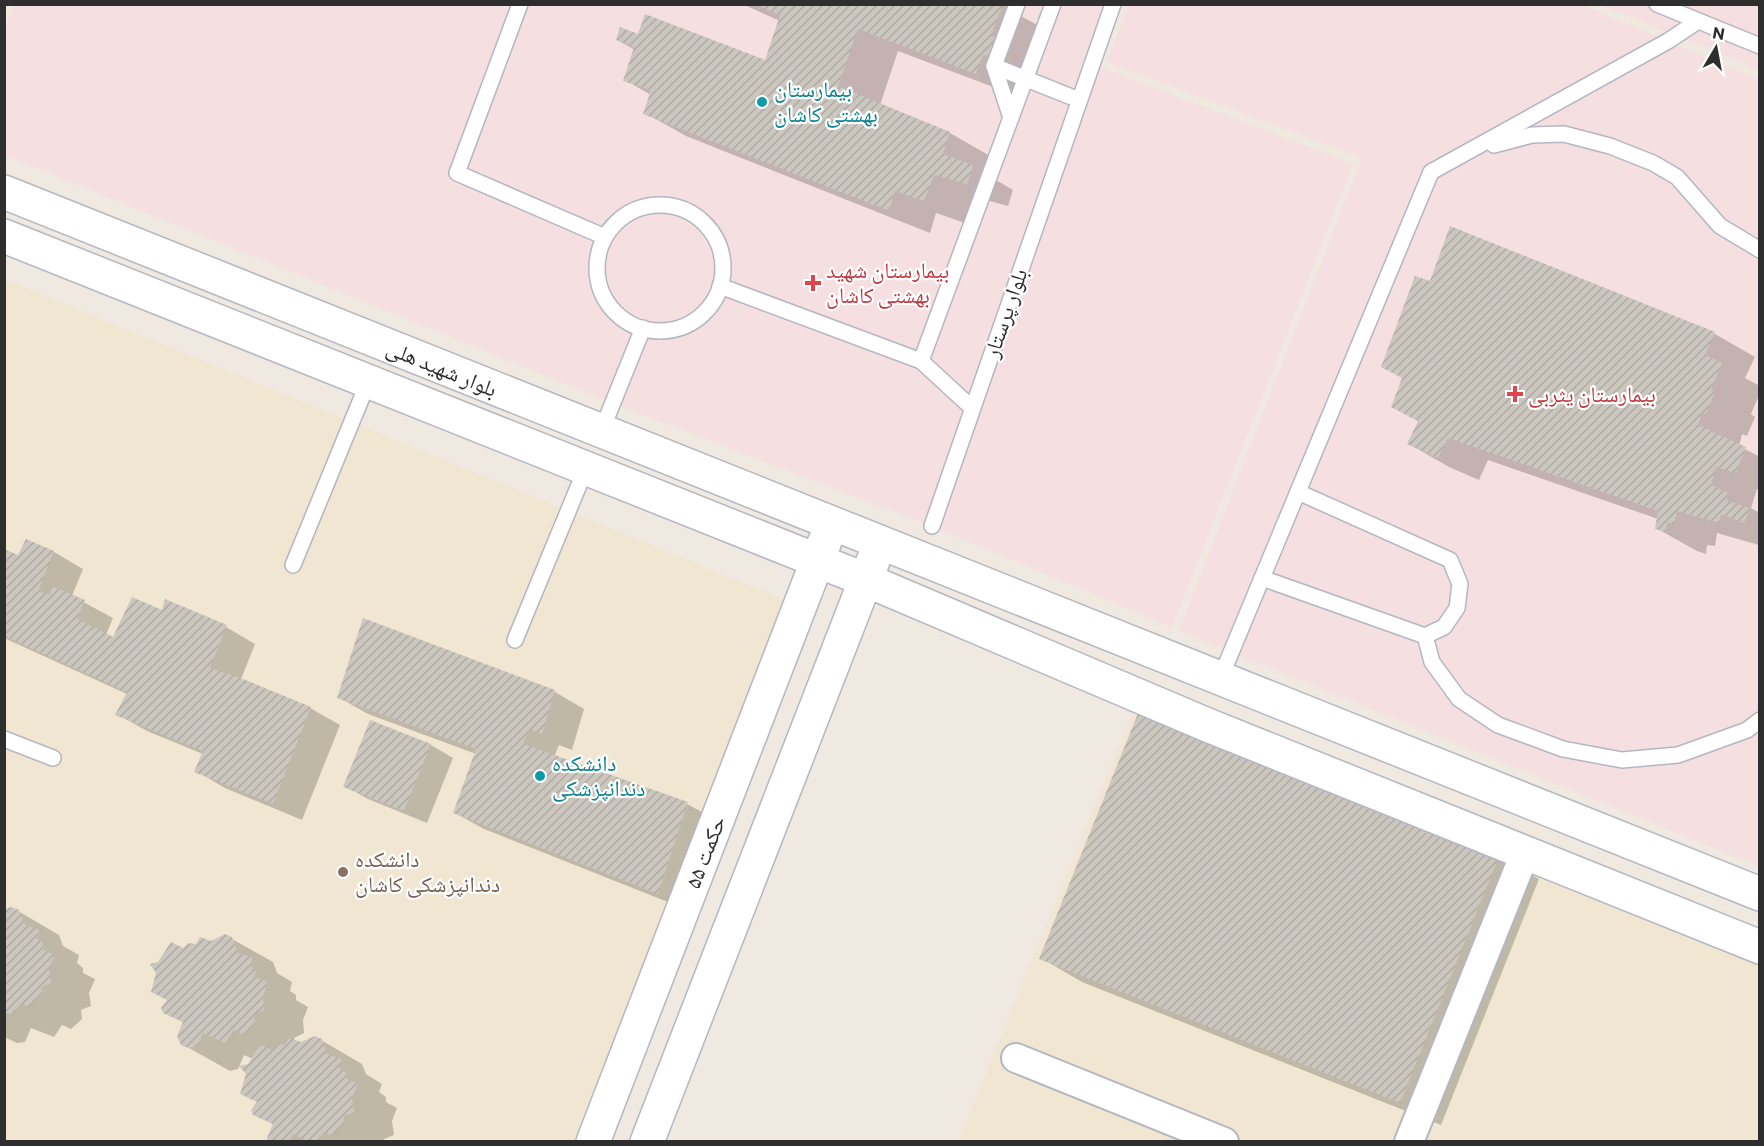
<svg xmlns="http://www.w3.org/2000/svg" width="1764" height="1146" font-family="Commissioner,'Noto Naskh Arabic',sans-serif">
	<style>
		.education { fill: #f0e6d1 }
		.medical { fill: #f5dfe0 }
		.shadow { fill: #0003 }
		.building { fill: url(#building-hatch) }
		.lines { fill: none; stroke-linecap: round; stroke-linejoin: round }
		.service-casing { stroke: #b4b7c1; stroke-width: 18 }
		.minor-casing { stroke: #b4b7c1; stroke-width: 32 }
		.tertiary-casing { stroke: #b4b7c1; stroke-width: 36 }
		.service { stroke: #fff; stroke-width: 15 }
		.minor { stroke: #fff; stroke-width: 28 }
		.tertiary { stroke: #fff; stroke-width: 33 }
		.culture-dot { fill: #0f9aa8; stroke: #fff; stroke-width: 2 }
		.health-dot { fill: #e0444e; stroke: #fff; stroke-width: 2 }
		.education-dot { fill: #8d6e63; stroke: #fff; stroke-width: 2 }
		.labels { text-anchor: middle; stroke-width: 4.5; stroke-linejoin: round; paint-order: stroke }
		.culture-label { font-size: 22px; fill: #0d838f; stroke: #fff; text-anchor: start }
		.health-label { font-size: 22px; fill: #be3a42; stroke: #fff; text-anchor: start }
		.street-label { font-size: 22px; fill: #2e2e2e; stroke: #fff }
		.education-label { font-size: 22px; fill: #785e54; stroke: #fff; text-anchor: start }
	</style>
	<defs>
		<pattern id="building-hatch" width="6" height="6" patternUnits="userSpaceOnUse" patternTransform="scale(1.5)"><rect width="6" height="6" fill="#cbc7bf"/><path d="M-1 1l2-2M0 6l6-6M5 7l2-2" fill="none" stroke="#afaba4"/></pattern>
	</defs>
	<rect width="100%" height="100%" fill="#efe9e1"/>
	<g class="education">
		<path d="M4,279l786,323 -217,539h-568z"/>
		<path d="M1134,709l625,252v180l-801,1z"/>
	</g>
	<g class="medical">
		<path d="M1123,4l-23,63 253,97 -181,463 -240,-101 -319,-123 -608,-248v-126l10,-24z"/>
		<path d="M1580,4l179,76v786l-580,-235 183,-473 -255,-96 22,-57z"/>
		<path d="M1601,5h158v65l-82,-34z"/>
	</g>
	<g class="shadow">
		<path d="M742,4h281l-4,11 24,13 -26,68 -119,-45 -18,54 70,28 40,23 -6,17 29,17 -5,16 -33,-9 -10,26 -29,-10 -6,20 -244,-97 -41,-23 6,-18 -26,-15 10,-30 -18,-10 22,-4 127,25 14,-40z"/>
		<path d="M1451,228l264,106 40,23 -10,21 15,8v7l-9,21 4,3 -8,19 -5,-2 -3,12 21,11v33l-3,-1 -6,19 9,5 -1,32 -42,-12 -2,13 -8,-1 -1,9 -9,-3 -41,-23 2,-9 -170,-59 -9,20 -30,-13 -40,-23 10,-22 -26,-15 10,-29 28,-95z"/>
		<path d="M27,540l27,12 29,17 -11,27 41,22 -7,17 8,4 49,-27 63,15 29,17 -14,35 69,29 30,17 -38,95 -77,-32 -29,-17 7,-17 -56,-23 -30,-17 10,-20 -123,-56v-88l15,7z"/>
		<path d="M364,620l191,72 29,17 -12,41 -13,-5 -5,12 133,47 30,16 -29,90 -204,-81 -29,-16 21,-59 -108,-40 -30,-17z"/>
		<path d="M371,722l60,23 22,13 -26,65 -59,-24 -23,-13z"/>
		<path d="M1499,856l40,23 -98,246 -359,-143 -41,-24z"/>
		<path d="M18,911l41,24 4,11 16,9 -2,8 6,5v5l12,6 -6,14 2,13 -10,4 1,9 -11,10 -9,-4 -8,12 -23,-9 -6,14 -8,1 -13,-6v-125z"/>
		<path d="M232,939l41,23 4,11 15,9 -2,9 6,4v5l12,7 -5,13 1,13 -10,5 1,4 6,2 20,-4 41,24 4,10 16,10 -3,8 7,5v5l11,6 -5,13 2,14 -10,4v3h-114l4,-17 -20,-12 4,-11 -9,-37 4,-6 -9,-4 -6,14 -8,2 -48,-27 2,-21 -19,-11 18,-62z"/>
	</g>
	<g class="building">
		<path d="M754,4h249l-12,32 7,2 -7,19 -8,-2 -7,19 -118,-45 -20,57 112,46 -7,22 30,11 -6,19 -33,-9 -10,26 -29,-10 -6,20 -246,-97 8,-24 -28,-9 11,-34 -18,-7 4,-13 18,7 7,-20 120,46 15,-45z"/>
		<path d="M1450,226l265,106 -10,23 17,8 -11,27 4,2 -9,22 -4,-2 -4,13 48,22 -10,26 -20,-6 -5,18 17,8 -1,8 23,7 -6,15 -23,-9 -2,9 -42,-12 -3,13 -7,-1 -1,9 -11,-3 3,-18 -210,-73 -10,20 -31,-14 11,-23 -27,-14 11,-29 -21,-11 34,-91 15,5z"/>
		<path d="M26,539l28,12 -16,40 12,4 2,-9 33,14 -8,19 36,18 19,-40 30,13 3,-11 62,26 -17,43 33,11 68,28 -38,97 -79,-32 9,-21 -88,-36 12,-23 -123,-56v-87l14,6z"/>
		<path d="M363,618l192,72 -13,44 -13,-5 -6,15 165,58 -30,92 -205,-81 23,-64 -139,-51z"/>
		<path d="M1139,711l361,143 -100,249 -361,-144z"/>
		<path d="M370,720l61,24 -27,67 -61,-24z"/>
		<path d="M11,907l8,3 6,15 14,5 -2,8 6,5 -1,6 13,6 -6,14 2,14 -10,4 1,8 -13,12 -8,-4 -9,12 -8,-3v-102z"/>
		<path d="M225,934l7,3 6,16 14,4 -2,9 6,5 -1,6 13,5 -5,14 1,14 -10,5 1,8 -12,12 -9,-5 -9,13 -22,-10 -5,13 -10,2 -7,-3 -4,-9 6,-14 -20,-9 -2,-5 6,-8 -16,-8 5,-19 -6,-9 8,-2 13,-20 12,6 5,-5 8,1 4,-7 11,4z"/>
		<path d="M315,1036l7,3 5,15 15,5 -3,9 7,4 -1,6 13,6 -6,14 2,14 -10,4v8l-12,12 -8,-4 -7,10h-8l-16,-8 -3,8h-22l-1,-4 6,-14 -20,-9 -2,-5 6,-8 -17,-8 6,-20 -7,-8 9,-2 12,-20 12,6 5,-6 8,1 4,-7 12,4z"/>
	</g>
	<g class="lines">
		<defs>
			<g id="service">
				<path d="M520,4l-63,169 148,64"/>
				<path d="M1657,4l103,42"/>
				<path d="M994,66l85,34"/>
				<path d="M1011,118l-17,-52 23,-62"/>
				<path d="M1494,145l38,-10 32,-1 46,12 43,17 24,14 43,49 40,24"/>
				<circle cx="660" cy="268" r="63"/>
				<path d="M720,286l201,75 51,47"/>
				<path d="M921,361l132,-357"/>
				<path d="M601,432l42,-104"/>
				<path d="M932,526l181,-522"/>
				<path d="M293,565l76,-185"/>
				<path d="M1262,578l163,58 19,-9 13,-19 3,-24 -10,-24 -152,-68"/>
				<path d="M1425,636l7,26 27,37 39,26 65,24 59,11 56,-5 69,-25 13,-10"/>
				<path d="M515,640l71,-172"/>
				<path d="M1220,679l211,-507 237,-131 30,-20"/>
				<path d="M4,739l49,19"/>
			</g>
			<g id="minor">
				<path d="M1016,1058l208,84"/>
				<path d="M1409,1142l116,-289"/>
			</g>
			<g id="tertiary">
				<path d="M4,192l1756,702"/>
				<path d="M4,236l862,344 339,144 555,223"/>
				<path d="M593,1142l232,-601"/>
				<path d="M647,1142l226,-581"/>
			</g>
		</defs>
		<use href="#service" class="service-casing"/>
		<use href="#minor" class="minor-casing"/>
		<use href="#tertiary" class="tertiary-casing"/>
		<use href="#service" class="service"/>
		<use href="#minor" class="minor"/>
		<use href="#tertiary" class="tertiary"/>
	</g>
	<g class="culture-dot">
		<circle cx="762" cy="102" r="6"/>
		<circle cx="540" cy="776" r="6"/>
	</g>
	<g class="health-dot">
		<path d="M810 274h6v6h6v6h-6v6h-6v-6h-6v-6h6z"/>
		<path d="M1512 385h6v6h6v6h-6v6h-6v-6h-6v-6h6z"/>
	</g>
	<circle class="education-dot" cx="343" cy="872" r="6"/>
	<g class="labels">
		<g class="culture-label">
			<text x="774" y="97">بیمارستان<tspan x="774" dy="25">بهشتی کاشان</tspan></text>
			<text x="552" y="771">دانشکده<tspan x="552" dy="25">دندانپزشکی</tspan></text>
		</g>
		<g class="health-label">
			<text x="826" y="278">بیمارستان شهید<tspan x="826" dy="25">بهشتی کاشان</tspan></text>
			<text x="1528" y="402">بیمارستان یثربی</text>
		</g>
		<g class="street-label">
			<text transform="translate(1005 313) rotate(-71)" y="8">بلوار پرستار</text>
			<text transform="translate(442 368) rotate(22)" y="8">بلوار شهید هلی</text>
			<text transform="translate(705 852) rotate(-69)" y="8">حکمت ۵۵</text>
		</g>
		<g class="education-label">
			<text x="355" y="867">دانشکده<tspan x="355" dy="25">دندانپزشکی کاشان</tspan></text>
		</g>
	</g>
	<rect width="1764" height="1146" fill="none" stroke="#2e2e2e" stroke-width="12"/>
	<g transform="translate(1716 48) rotate(10)" stroke="#ffffff" stroke-width="4.5" paint-order="stroke">
	<path d="M0-4.5L10 22L0 15L-10 22Z" fill="#2e2e2e"/>
	<text y="-9" font-size="16" font-weight="bold" text-anchor="middle" fill="#2e2e2e">N</text>
	</g>
</svg>
